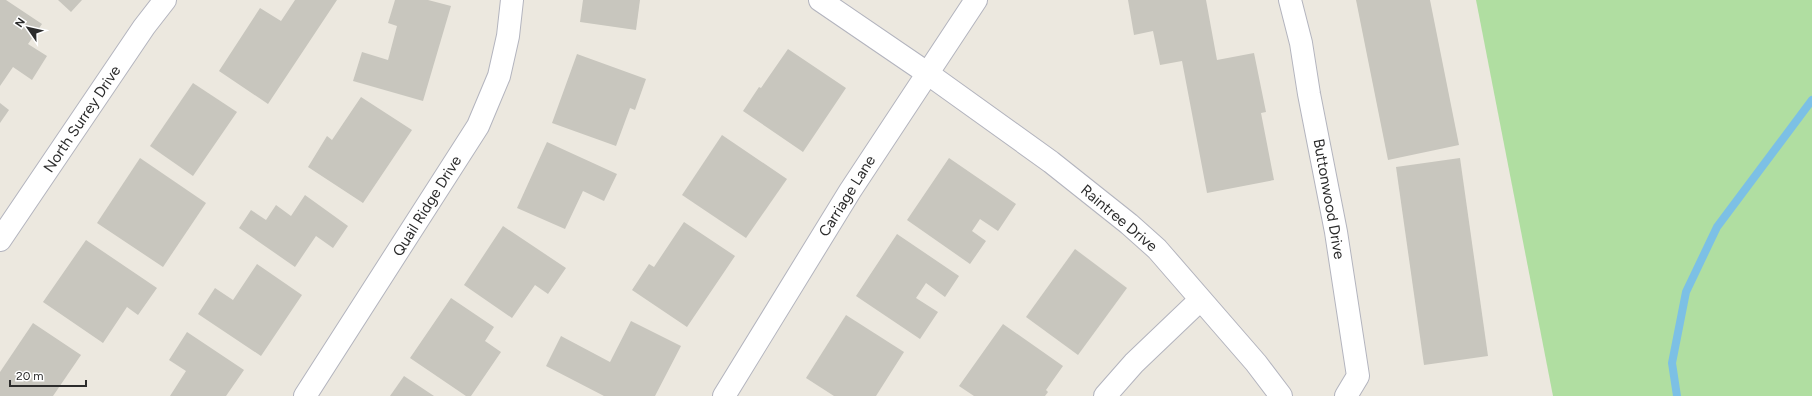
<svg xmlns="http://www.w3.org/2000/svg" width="1812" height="396" font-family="Figtree,sans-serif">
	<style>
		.green { fill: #b0dea1 }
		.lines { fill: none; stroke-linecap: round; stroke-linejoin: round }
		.stream { stroke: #7cc0e5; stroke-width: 8 }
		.building { fill: #c8c6be }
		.minor-casing { stroke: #b3b4be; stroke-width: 24 }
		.minor { stroke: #fff; stroke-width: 22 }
		.labels { text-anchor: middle; stroke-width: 3; stroke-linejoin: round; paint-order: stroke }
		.street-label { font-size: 15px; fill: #2c2c2c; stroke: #fff }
	</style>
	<rect width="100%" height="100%" fill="#ece8df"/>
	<path class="green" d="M1476,0h336v396h-259z"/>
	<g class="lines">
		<path class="stream" d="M1677,396l-5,-33 14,-71 31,-65 95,-127"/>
	</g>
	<g class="building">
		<path d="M0,0h6l36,24 -14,20 19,12 -15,24 -19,-13 -13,19z"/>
		<path d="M58,0h24l-11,12z"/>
		<path d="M295,0h42l-69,104 -49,-33 41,-63 21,13z"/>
		<path d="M395,0h33l23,6 -28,95 -70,-20 9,-29 26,8 9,-34 -9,-3z"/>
		<path d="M583,0h57l-4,30 -56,-8z"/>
		<path d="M1128,0h78l11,60 37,-7 12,59 -5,1 13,67 -67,13 -25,-132 -22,4 -7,-34 -19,4z"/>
		<path d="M1356,0h74l29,145 -71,15z"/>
		<path d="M788,49l58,39 -43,64 -60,-41 16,-24 2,1z"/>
		<path d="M577,54l69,25 -11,31 -5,-2 -14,38 -64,-23z"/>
		<path d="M193,83l44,29 -44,64 -43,-30z"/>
		<path d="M361,97l51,33 -49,73 -55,-36 19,-31 5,4z"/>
		<path d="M0,103l9,7 -9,13z"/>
		<path d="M722,135l65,44 -41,59 -64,-43z"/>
		<path d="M547,142l70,32 -13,27 -21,-10 -18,38 -48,-21z"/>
		<path d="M140,158l66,45 -43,64 -66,-44z"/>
		<path d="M949,158l67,46 -18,27 -18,-12 -8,12 14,10 -16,23 -63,-44z"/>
		<path d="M1460,158l28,198 -64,9 -28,-198z"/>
		<path d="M305,195l43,31 -15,22 -17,-12 -21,31 -56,-39 12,-18 15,10 10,-15 15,11z"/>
		<path d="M684,222l51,34 -48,71 -55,-37 17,-26 5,3z"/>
		<path d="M503,226l63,42 -18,26 -13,-9 -23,33 -48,-33z"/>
		<path d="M897,234l62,42 -14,21 -19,-14 -10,15 22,14 -18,27 -64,-43z"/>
		<path d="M86,240l71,48 -19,27 -11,-8 -24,36 -60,-41z"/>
		<path d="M1075,249l52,39 -49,67 -52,-38z"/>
		<path d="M257,264l45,31 -41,61 -63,-42 17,-26 18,12z"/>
		<path d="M451,298l43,29 -9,14 16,11 -30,44h-5l-56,-38z"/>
		<path d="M846,315l58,37 -28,44h-42l-28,-18z"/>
		<path d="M631,321l50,25 -26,50h-51l-58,-30 15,-30 49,26z"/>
		<path d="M33,323l48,32 -28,41h-53v-24z"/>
		<path d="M1003,324l60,42 -17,24 2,2 -3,4h-71l-15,-10z"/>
		<path d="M187,332l57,38 -18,26h-56l16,-25 -17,-11z"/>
		<path d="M404,376l30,20h-44z"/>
	</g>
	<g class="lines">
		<defs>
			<g id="minor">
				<path d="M820,0l107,73 124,89 78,62 28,25 99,114 25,33"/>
				<path d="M1290,0l11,43 8,51 27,138 22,144 -12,20"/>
				<path d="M0,240l144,-213 21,-27"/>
				<path d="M305,396l173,-270 21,-50 9,-40 4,-36"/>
				<path d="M724,396l126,-205 126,-191"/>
				<path d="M1105,396l29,-33 66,-63"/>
			</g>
		</defs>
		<use href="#minor" class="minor-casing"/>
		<use href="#minor" class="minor"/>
	</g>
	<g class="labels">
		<g class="street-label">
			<text transform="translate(82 119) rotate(-56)" y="5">North Surrey Drive</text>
			<text transform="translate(847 196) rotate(-58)" y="5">Carriage Lane</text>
			<text transform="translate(1329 199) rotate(80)" y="5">Buttonwood Drive</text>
			<text transform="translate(427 206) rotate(-58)" y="5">Quail Ridge Drive</text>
			<text transform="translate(1119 218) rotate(40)" y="5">Raintree Drive</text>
		</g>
	</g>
	<g transform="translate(28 28) rotate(304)" stroke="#ffffff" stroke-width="3" paint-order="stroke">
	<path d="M0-3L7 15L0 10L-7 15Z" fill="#2c2c2c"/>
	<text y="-6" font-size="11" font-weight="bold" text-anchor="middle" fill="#2c2c2c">N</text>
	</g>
	<path d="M10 380v6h76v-6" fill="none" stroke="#2c2c2c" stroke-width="2"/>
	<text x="16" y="380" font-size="12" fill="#2c2c2c" stroke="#ffffff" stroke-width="3" paint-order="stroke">20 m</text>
</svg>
